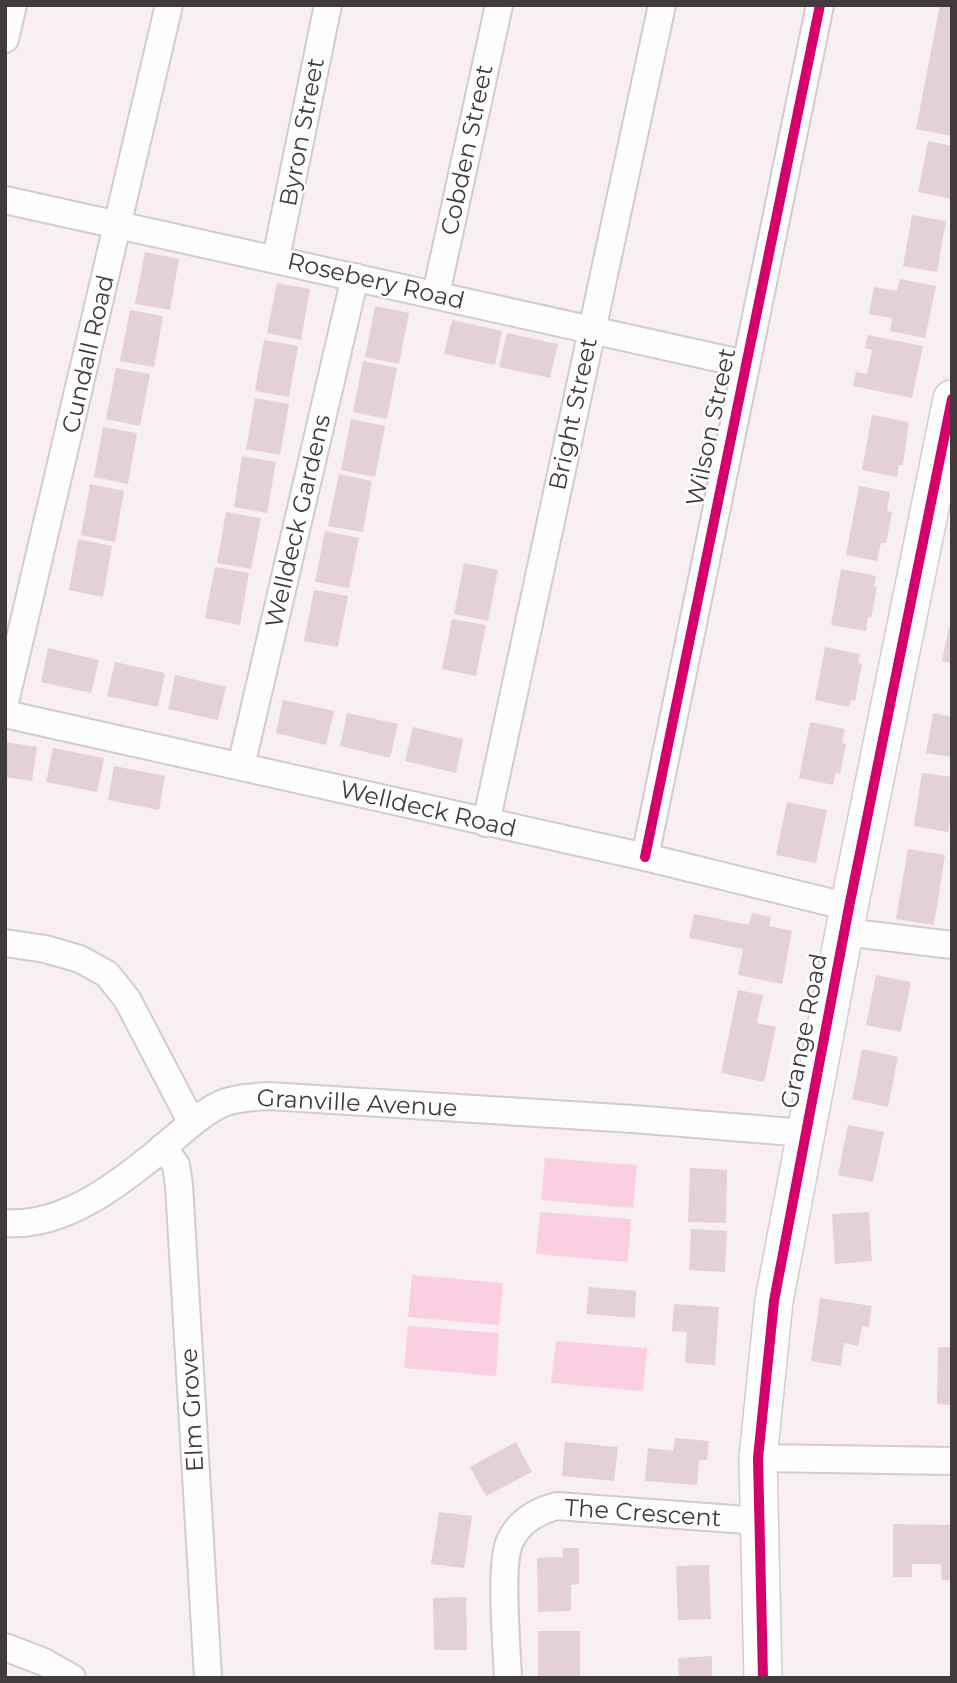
<svg xmlns="http://www.w3.org/2000/svg" width="957" height="1683" font-family="Montserrat,sans-serif">
	<style>
		.green { fill: #facfe1 }
		.building { fill: #e4d0d9 }
		.lines { fill: none; stroke-linecap: round; stroke-linejoin: round }
		.street-casing { stroke: #d2ccce; stroke-width: 30 }
		.secondary-casing { stroke: #d2ccce; stroke-width: 40 }
		.street { stroke: #fefdfd; stroke-width: 26 }
		.secondary { stroke: #fefdfd; stroke-width: 37 }
		.cycleway-casing { stroke: #fff; stroke-width: 15 }
		.cycleway { stroke: #d6006c; stroke-width: 10 }
		.labels { text-anchor: middle; stroke-width: 5; stroke-linejoin: round; paint-order: stroke }
		.street-label { font-size: 24px; fill: #413b3d; stroke: #fff }
	</style>
	<rect width="100%" height="100%" fill="#f8eff3"/>
	<g class="green">
		<path d="M545,1158l92,7 -4,43 -92,-8z"/>
		<path d="M540,1212l91,7 -3,43 -92,-8z"/>
		<path d="M412,1275l91,8 -4,42 -91,-8z"/>
		<path d="M408,1326l91,7 -3,43 -92,-8z"/>
		<path d="M556,1341l91,7 -4,43 -92,-8z"/>
	</g>
	<g class="building">
		<path d="M940,5h12v131l-36,-7z"/>
		<path d="M928,141l24,5v53l-34,-7z"/>
		<path d="M912,215l34,6 -9,51 -34,-6z"/>
		<path d="M145,252l34,7 -9,51 -35,-6z"/>
		<path d="M900,279l36,7 -11,52 -35,-7 2,-13 -23,-4 5,-27 23,4z"/>
		<path d="M277,283l33,6 -9,51 -34,-7z"/>
		<path d="M375,306l34,7 -10,51 -34,-7z"/>
		<path d="M130,310l33,6 -9,51 -34,-6z"/>
		<path d="M452,320l50,11 -7,34 -51,-11z"/>
		<path d="M507,333l51,11 -8,34 -51,-11z"/>
		<path d="M868,335l55,11 -11,52 -59,-12 3,-14 11,2 5,-24 -7,-2z"/>
		<path d="M264,340l34,6 -9,51 -34,-6z"/>
		<path d="M363,361l34,7 -10,51 -34,-7z"/>
		<path d="M116,368l34,6 -10,52 -34,-7z"/>
		<path d="M255,398l34,6 -9,51 -34,-6z"/>
		<path d="M872,415l37,7 -6,43h-4l-2,12 -35,-7z"/>
		<path d="M351,419l34,7 -10,51 -34,-7z"/>
		<path d="M103,427l34,6 -9,51 -34,-7z"/>
		<path d="M242,456l34,6 -9,51 -33,-6z"/>
		<path d="M339,474l33,7 -9,51 -35,-6z"/>
		<path d="M90,484l34,7 -9,51 -34,-7z"/>
		<path d="M859,486l31,6 -3,19 5,1 -6,31h-5l-4,18 -31,-6z"/>
		<path d="M226,512l35,6 -10,51 -34,-6z"/>
		<path d="M325,531l34,7 -10,50 -34,-6z"/>
		<path d="M78,539l34,7 -9,51 -34,-7z"/>
		<path d="M464,563l34,7 -10,51 -34,-7z"/>
		<path d="M215,567l34,6 -9,52 -35,-7z"/>
		<path d="M841,569l35,7 -2,10 3,1 -6,31 -3,-1 -2,14 -35,-6z"/>
		<path d="M314,590l34,6 -10,51 -34,-6z"/>
		<path d="M452,619l34,6 -10,51 -34,-7z"/>
		<path d="M949,627l3,1v35l-10,-2z"/>
		<path d="M825,647l35,7 -2,9 4,1 -7,37 -4,-1 -2,7 -34,-7z"/>
		<path d="M48,648l51,12 -8,33 -50,-11z"/>
		<path d="M115,662l50,11 -7,34 -51,-11z"/>
		<path d="M175,675l51,12 -8,33 -50,-11z"/>
		<path d="M283,700l51,11 -8,34 -50,-12z"/>
		<path d="M347,713l51,11 -8,34 -50,-12z"/>
		<path d="M933,713l19,4v40l-26,-4z"/>
		<path d="M810,722l35,7 -3,14 4,1 -6,30 -4,-1 -3,12 -34,-7z"/>
		<path d="M413,727l50,12 -7,34 -51,-12z"/>
		<path d="M5,742l32,5 -5,34 -27,-4z"/>
		<path d="M53,748l51,10 -7,34 -51,-10z"/>
		<path d="M114,766l51,10 -6,34 -51,-10z"/>
		<path d="M922,773l30,4v30l-4,25 -34,-6z"/>
		<path d="M787,802l40,8 -11,53 -40,-8z"/>
		<path d="M908,849l37,6 -11,70 -38,-6z"/>
		<path d="M752,913l19,4 -2,9 23,5 -10,53 -44,-9 5,-26 -54,-11 5,-24 55,11z"/>
		<path d="M876,975l35,7 -10,50 -35,-7z"/>
		<path d="M738,990l25,5 -6,28 19,4 -12,55 -43,-9z"/>
		<path d="M862,1049l36,8 -10,50 -36,-8z"/>
		<path d="M848,1125l36,7 -11,50 -35,-7z"/>
		<path d="M690,1168l37,2 -1,53 -38,-1z"/>
		<path d="M869,1212l3,49 -37,3 -3,-50z"/>
		<path d="M691,1229l36,2 -2,41 -36,-2z"/>
		<path d="M589,1287l47,4 -1,27 -49,-4z"/>
		<path d="M820,1298l52,8 -3,21 -7,-1 -4,20 -14,-3 -3,23 -30,-5z"/>
		<path d="M674,1304l45,3 -4,58 -30,-2 2,-31 -15,-1z"/>
		<path d="M938,1347h14v58l-15,-1z"/>
		<path d="M675,1438l34,3 -2,19h-8l-2,25 -52,-4 3,-33 25,3z"/>
		<path d="M516,1442l16,30 -46,24 -16,-29z"/>
		<path d="M565,1442l53,5 -4,34 -52,-5z"/>
		<path d="M439,1512l33,4 -8,52 -33,-4z"/>
		<path d="M893,1524l59,1v55h-10l-1,-16h-29v13h-19z"/>
		<path d="M563,1548h16v36l-8,1v26l-33,1 -1,-54 26,-1z"/>
		<path d="M709,1565l2,54 -33,1 -2,-54z"/>
		<path d="M466,1597l1,53h-33l-1,-52z"/>
		<rect x="538" y="1631" width="42" height="47"/>
		<path d="M712,1656v22h-33l-1,-20z"/>
	</g>
	<g class="lines">
		<defs>
			<g id="street">
				<path d="M5,39l8,-34"/>
				<path d="M5,200l740,164"/>
				<path d="M276,258l52,-253"/>
				<path d="M436,294l63,-289"/>
				<path d="M5,702l164,-697"/>
				<path d="M5,714l640,143 204,50"/>
				<path d="M241,766l114,-489"/>
				<path d="M486,823l176,-818"/>
				<path d="M645,857l175,-852"/>
				<path d="M845,932l107,13"/>
				<path d="M5,943l40,6 35,10 27,15 20,25 65,124"/>
				<path d="M163,1147l13,18 3,20 29,493"/>
				<path d="M5,1223c59,5 117,-41 160,-77 18,-15 35,-32 56,-42 15,-6 32,-7 48,-8l364,23 173,14"/>
				<path d="M758,1458l194,3"/>
				<path d="M5,1647l39,15 28,16"/>
				<path d="M508,1678c-1,-30 -9,-114 2,-137 9,-19 27,-30 47,-35l203,15"/>
			</g>
			<path id="secondary" d="M763,1678l-5,-220 16,-157 75,-394 103,-508"/>
		</defs>
		<use href="#street" class="street-casing"/>
		<use href="#secondary" class="secondary-casing"/>
		<use href="#street" class="street"/>
		<use href="#secondary" class="secondary"/>
		<defs>
			<g id="cycleway">
				<path d="M645,857l175,-852"/>
				<path d="M763,1678l-5,-220 16,-157 75,-394 103,-508"/>
			</g>
		</defs>
		<use href="#cycleway" class="cycleway-casing"/>
		<use href="#cycleway" class="cycleway"/>
	</g>
	<g class="labels">
		<g class="street-label">
			<text transform="translate(302 132) rotate(-79)" y="8">Byron Street</text>
			<text transform="translate(467 150) rotate(-78)" y="8">Cobden Street</text>
			<text transform="translate(376 281) rotate(13)" y="8">Rosebery Road</text>
			<text transform="translate(88 354) rotate(-77)" y="8">Cundall Road</text>
			<text transform="translate(573 414) rotate(-78)" y="8">Bright Street</text>
			<text transform="translate(711 427) rotate(-78)" y="8">Wilson Street</text>
			<text transform="translate(298 521) rotate(-77)" y="8">Welldeck Gardens</text>
			<text transform="translate(428 809) rotate(13)" y="8">Welldeck Road</text>
			<text transform="translate(804 1031) rotate(-79)" y="8">Grange Road</text>
			<text transform="translate(357 1103) rotate(3)" y="8">Granville Avenue</text>
			<text transform="translate(192 1410) rotate(-93)" y="8">Elm Grove</text>
			<text transform="translate(643 1513) rotate(4)" y="8">The Crescent</text>
		</g>
	</g>
	<rect width="957" height="1683" fill="none" stroke="#413b3d" stroke-width="14"/>
</svg>
